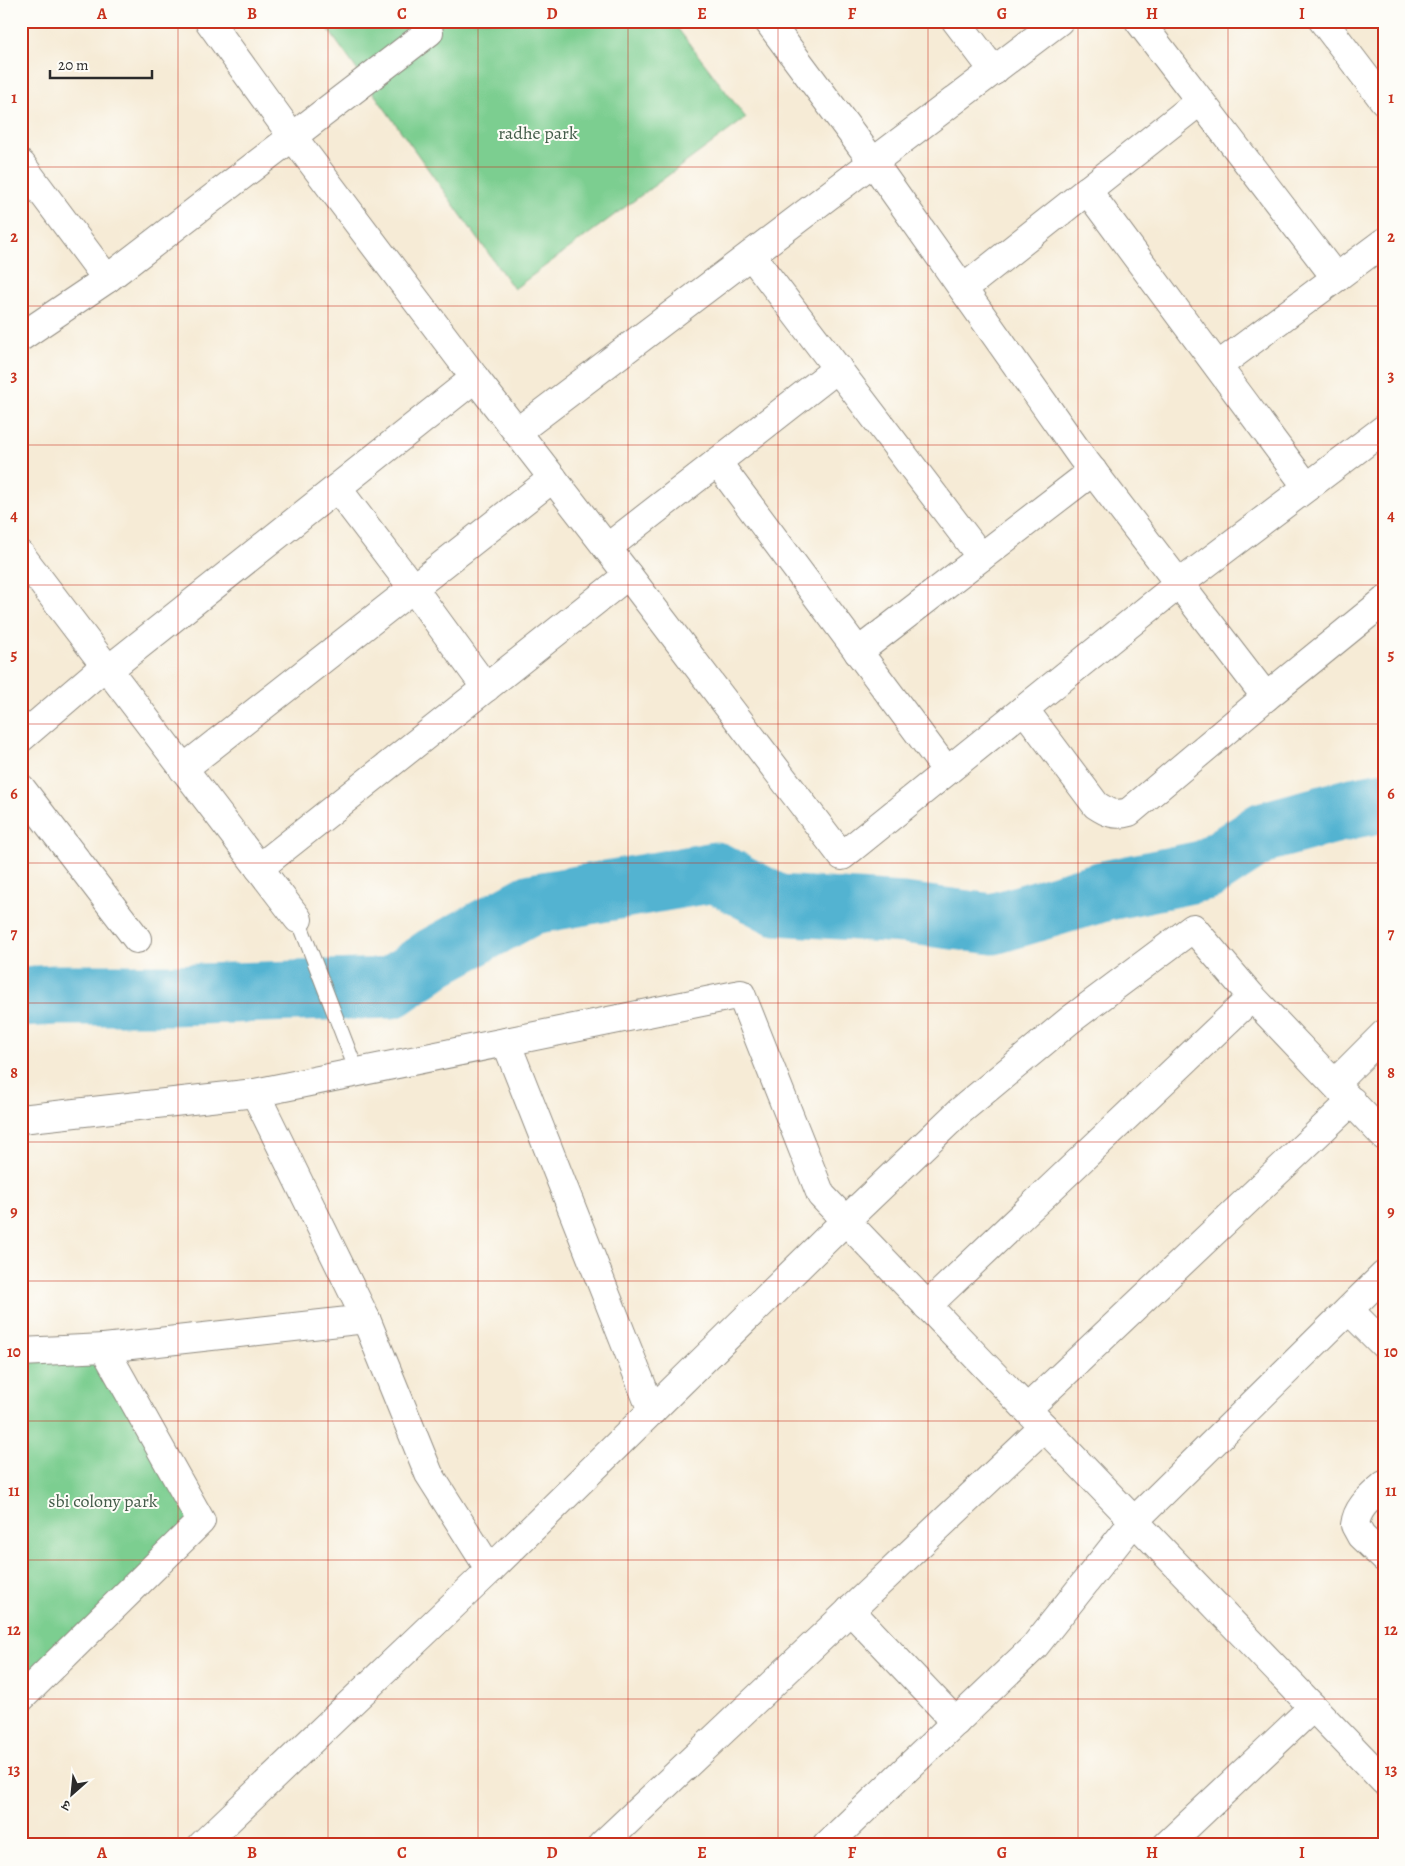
<svg xmlns="http://www.w3.org/2000/svg" width="1405" height="1866" font-family="Alegreya,'Noto Serif Devanagari',serif">
	<style>
		.green { fill: #7cce90; stroke: #547c5e }
		.lines { fill: none; stroke-linecap: round; stroke-linejoin: round }
		.river { stroke: #52b3d1; stroke-width: 61 }
		.service-casing { stroke: #908b80; stroke-width: 16 }
		.minor-casing { stroke: #908b80; stroke-width: 30 }
		.service { stroke: #fff; stroke-width: 14 }
		.minor { stroke: #fff; stroke-width: 28 }
		.grid { fill: none; stroke: #c8321e; stroke-width: 1; stroke-opacity: 0.55 }
		.labels { text-anchor: middle; stroke-width: 4; stroke-linejoin: round; paint-order: stroke }
		.park-label { font-size: 18px; fill: #435c49; stroke: #fdfcf7 }
		.neatline { fill: none; stroke: #c8321e; stroke-width: 2 }
		.grid-label { font-size: 16px; text-anchor: middle; font-weight: bold; fill: #c8321e }
	</style>
	<rect width="100%" height="100%" fill="#fdfcf7"/>
	<filter id="ink" filterUnits="userSpaceOnUse"><feTurbulence type="fractalNoise" baseFrequency=".02" numOctaves="2"/><feDisplacementMap in="SourceGraphic" scale="10" xChannelSelector="R" yChannelSelector="G"/><feConvolveMatrix kernelMatrix="1 2 1 2 8 2 1 2 1" color-interpolation-filters="sRGB"/></filter>
	<filter id="wash" filterUnits="userSpaceOnUse"><feTurbulence type="fractalNoise" baseFrequency=".0096" numOctaves="4" result="noise"/><feDisplacementMap in="SourceGraphic" scale="20" xChannelSelector="R" yChannelSelector="G"/><feGaussianBlur stdDeviation="1.12" result="paint"/><feColorMatrix in="noise" values="0 0 0 0 0 0 0 0 0 0 0 0 0 0 0 0 0 1.4 0 .05"/><feComposite in="paint" operator="in"/></filter>
	<g filter="url(#wash)">
		<rect width="100%" height="100%" fill="#f6ebd6"/>
		<g class="green">
			<path d="M322,21h350l74,97 -232,171z"/>
			<path d="M110,1342l96,174 -185,182v-348z"/>
		</g>
		<g class="lines">
			<path class="river" d="M21,997l35,-2h114l221,-7 44,-31 97,-53 183,-32 62,33 126,8 90,11 111,-33 102,-21 58,-38 89,-24 31,-6"/>
		</g>
	</g>
	<g filter="url(#ink)">
		<g class="lines">
			<defs>
				<path id="service" d="M298,919l59,153"/>
				<g id="minor">
					<path d="M768,21l105,141 208,294 185,241 118,-96"/>
					<path d="M956,21l38,50"/>
					<path d="M1139,21l197,257"/>
					<path d="M1323,21l61,80"/>
					<path d="M21,164l86,115 322,-247"/>
					<path d="M1087,190l220,297"/>
					<path d="M751,255l230,302"/>
					<path d="M963,289l237,-188"/>
					<path d="M21,337l86,-58"/>
					<path d="M1218,366l166,-124"/>
					<path d="M475,378l153,197 214,281 337,-272 205,-155"/>
					<path d="M517,432l542,-411"/>
					<path d="M717,462l230,309"/>
					<path d="M337,488l76,100 73,100"/>
					<path d="M607,548l231,-180"/>
					<path d="M21,555l277,364"/>
					<path d="M858,652l235,-181"/>
					<path d="M108,670l367,-292 -183,-242 -83,-115"/>
					<path d="M1024,709l72,96c12,8 19,11 33,7l137,-115"/>
					<path d="M21,738l84,-72"/>
					<path d="M183,769l370,-291"/>
					<path d="M21,788l116,151"/>
					<path d="M259,868l369,-293"/>
					<path d="M506,1042l146,369"/>
					<path d="M1335,1083l49,-49"/>
					<path d="M255,1093l111,226 63,155 61,96"/>
					<path d="M21,1119l234,-26 486,-99 80,201 563,586"/>
					<path d="M927,1306l325,-309"/>
					<path d="M1349,1310l35,35"/>
					<path d="M104,1348l262,-29"/>
					<path d="M21,1352l83,-4 97,173 -180,177"/>
					<path d="M1027,1409l325,-308"/>
					<path d="M1384,1485c-13,12 -27,22 -29,40l6,11 23,22"/>
					<path d="M850,1610l106,112"/>
					<path d="M202,1845l288,-275 355,-349 114,-109 111,-92 123,-92 59,69 132,139"/>
					<path d="M602,1845l442,-418"/>
					<path d="M827,1845l207,-198 100,-126 250,-246"/>
					<path d="M1167,1845l146,-138"/>
				</g>
			</defs>
			<use href="#service" class="service-casing"/>
			<use href="#minor" class="minor-casing"/>
			<use href="#service" class="service"/>
			<use href="#minor" class="minor"/>
		</g>
	</g>
	<path class="grid" d="M178,21v1824M328,21v1824M478,21v1824M628,21v1824M778,21v1824M928,21v1824M1078,21v1824M1228,21v1824M21,167h1363M21,306h1363M21,445h1363M21,585h1363M21,724h1363M21,863h1363M21,1003h1363M21,1142h1363M21,1281h1363M21,1421h1363M21,1560h1363M21,1699h1363"/>
	<g class="labels">
		<g class="park-label">
			<text x="538" y="139">radhe park</text>
			<text x="103" y="1507">sbi colony park</text>
		</g>
	</g>
	<rect width="1405" height="1866" fill="none" stroke="#fdfcf7" stroke-width="55"/>
	<g transform="translate(72 1794) rotate(207)" stroke="#fdfcf7" stroke-width="4" paint-order="stroke">
	<path d="M0-4L9 19L0 12L-9 19Z" fill="#2b2b2b"/>
	<text y="-8" font-size="14" font-weight="bold" text-anchor="middle" fill="#2b2b2b">उ</text>
	</g>
	<path d="M50 70v8h102v-8" fill="none" stroke="#2b2b2b" stroke-width="2.5"/>
	<text x="58" y="70" font-size="15" fill="#2b2b2b" stroke="#fdfcf7" stroke-width="4" paint-order="stroke">20 m</text>
	<rect x="28" y="28" width="1350" height="1810" class="neatline"/>
	<g class="grid-label">
		<text x="102" y="19">A</text>
		<text x="252" y="19">B</text>
		<text x="402" y="19">C</text>
		<text x="552" y="19">D</text>
		<text x="702" y="19">E</text>
		<text x="852" y="19">F</text>
		<text x="1002" y="19">G</text>
		<text x="1152" y="19">H</text>
		<text x="1302" y="19">I</text>
		<text x="14" y="103">1</text>
		<text x="1391" y="103">1</text>
		<text x="14" y="242">2</text>
		<text x="1391" y="242">2</text>
		<text x="14" y="381">3</text>
		<text x="1391" y="381">3</text>
		<text x="14" y="521">4</text>
		<text x="1391" y="521">4</text>
		<text x="14" y="660">5</text>
		<text x="1391" y="660">5</text>
		<text x="14" y="799">6</text>
		<text x="1391" y="799">6</text>
		<text x="14" y="939">7</text>
		<text x="1391" y="939">7</text>
		<text x="14" y="1078">8</text>
		<text x="1391" y="1078">8</text>
		<text x="14" y="1217">9</text>
		<text x="1391" y="1217">9</text>
		<text x="14" y="1357">10</text>
		<text x="1391" y="1357">10</text>
		<text x="14" y="1496">11</text>
		<text x="1391" y="1496">11</text>
		<text x="14" y="1635">12</text>
		<text x="1391" y="1635">12</text>
		<text x="14" y="1775">13</text>
		<text x="1391" y="1775">13</text>
		<text x="102" y="1858">A</text>
		<text x="252" y="1858">B</text>
		<text x="402" y="1858">C</text>
		<text x="552" y="1858">D</text>
		<text x="702" y="1858">E</text>
		<text x="852" y="1858">F</text>
		<text x="1002" y="1858">G</text>
		<text x="1152" y="1858">H</text>
		<text x="1302" y="1858">I</text>
	</g>
</svg>
